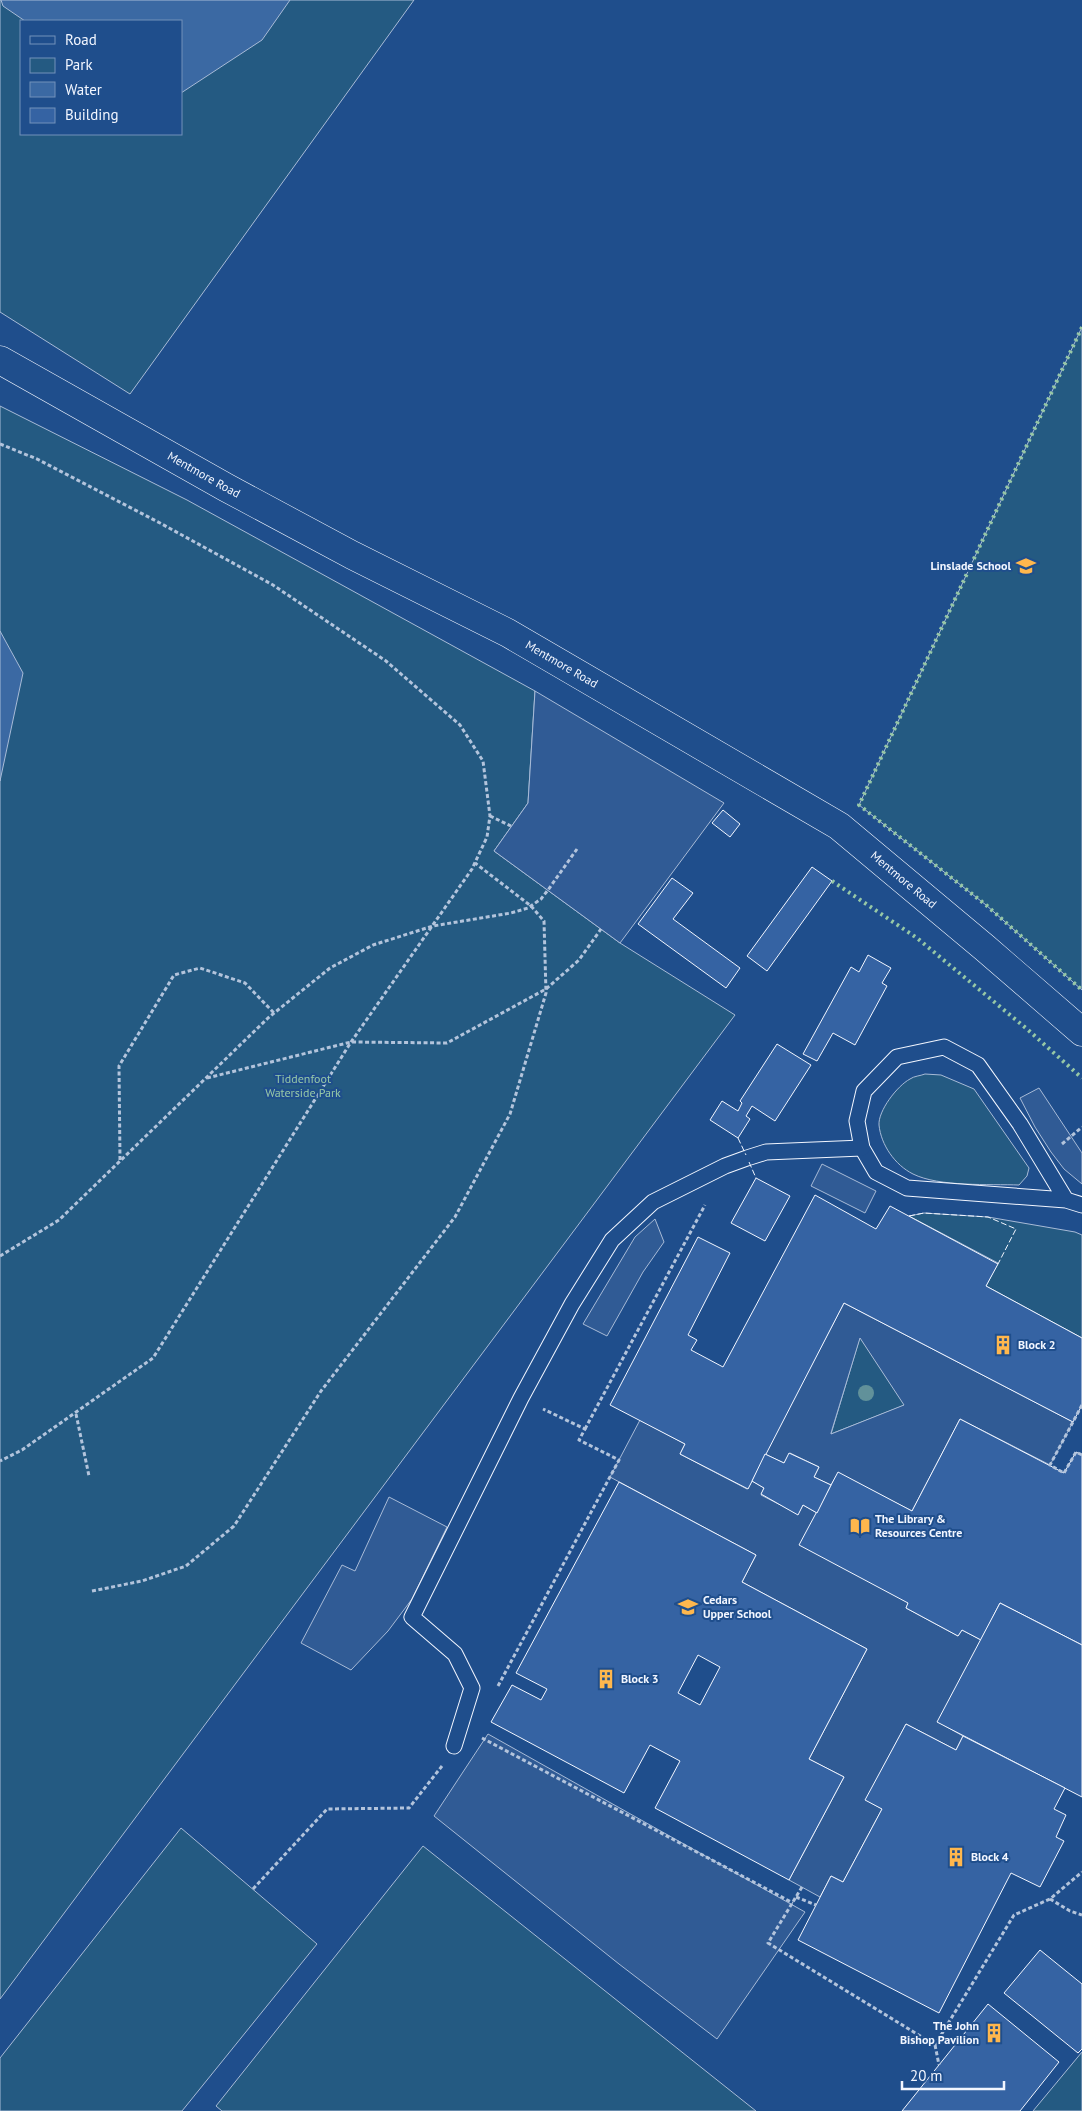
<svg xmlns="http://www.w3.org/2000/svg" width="1082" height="2111" font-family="'PT Sans',sans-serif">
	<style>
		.green { fill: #245a82; stroke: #a8bbd7; fill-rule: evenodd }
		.parking { fill: #305b95; stroke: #a8bbd7; fill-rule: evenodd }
		.water { fill: #3b69a3; stroke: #a8bbd7 }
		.building { fill: #3563a3; stroke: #f2f6ff; fill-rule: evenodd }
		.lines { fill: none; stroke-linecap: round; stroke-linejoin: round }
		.service-casing { stroke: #f2f6ff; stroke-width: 17 }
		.minor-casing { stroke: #f2f6ff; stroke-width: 29 }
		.path { stroke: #b3c4dc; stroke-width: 3; stroke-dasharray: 4 2.5; stroke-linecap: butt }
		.service { stroke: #1f4e8c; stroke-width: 15 }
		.minor { stroke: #1f4e8c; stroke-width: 28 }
		.hedge { stroke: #97c8a6; stroke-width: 4; stroke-dasharray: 2.5 4; stroke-linecap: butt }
		.fence { stroke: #f2f6ff; stroke-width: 1; stroke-dasharray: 6 2.5; stroke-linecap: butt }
		.tree { fill: #61919a }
		.labels { text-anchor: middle; stroke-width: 4; stroke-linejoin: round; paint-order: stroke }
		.street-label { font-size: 12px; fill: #f2f6ff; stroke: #1f4e8c }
		.poi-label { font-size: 12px; font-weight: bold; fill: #f2f6ff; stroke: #1f4e8c; text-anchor: start }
		.park-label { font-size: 12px; fill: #97c8a6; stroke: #1f4e8c }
	</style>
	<rect width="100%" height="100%" fill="#1f4e8c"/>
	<g class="green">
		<path d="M0,0h414l-284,394 -130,-82zM21,21h160v113h-160z"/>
		<path d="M1082,327v663l-96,-85 -127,-100z"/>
		<path d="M0,406l187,94 348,191 -7,112 -34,48 126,92 115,72 -735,984z"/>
		<path d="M925,1074l16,1 33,14 55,79 -2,8 -8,9c-29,-1 -80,2 -106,-11 -18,-9 -32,-29 -34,-49 -1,-14 18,-39 31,-46 4,-3 10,-3 15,-5z"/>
		<path d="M924,1213l64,4 87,15 7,3v103l-96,-52 12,-23 -89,-47z"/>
		<path d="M860,1337l45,68 -74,29z"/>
		<path d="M181,1828l136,116 -135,167h-182v-53z"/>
		<path d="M423,1846l333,265h-534l-6,-5z"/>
		<path d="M1082,2052v59h-49z"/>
	</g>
	<g class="parking">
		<path d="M535,691l189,112 -104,140 -126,-92 34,-48z"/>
		<path d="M1039,1088l43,65v31l-18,-15 -13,-17 -16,-25 -15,-29z"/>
		<path d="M822,1164l54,27 -11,22 -54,-27z"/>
		<path d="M655,1219l9,23 -21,30 -36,64 -24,-12 52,-87z"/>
		<path d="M844,1303l229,119 -23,43 -90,-46 -48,92 -74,-38 -7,12 -17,-8 5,-10 -29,-14 -6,10 -19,-9zM860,1338l44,67 -73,29v-1z"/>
		<path d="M640,1420l45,24 -5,10 67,35 5,-8 12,7 -3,7 37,19 5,-9 14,8 91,90 -2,5 52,28 4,-6 19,10 -43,82 25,14 -7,14 -50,-26 -40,76 16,9 -39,73 -12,-6 -11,21 -31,-17 55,-103 -35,-18 58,-110 -125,-67 14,-27 -146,-78z"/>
		<path d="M389,1497l58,30 -35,72 -24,32 -37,39 -50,-27 41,-78 13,6z"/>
		<path d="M488,1734l317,178 -88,127 -98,-75 -185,-148z"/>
	</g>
	<g class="water">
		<path d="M1,0h289l-28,40 -81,53v-72h-156l-22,-15z"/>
		<path d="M0,631l23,42 -23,108z"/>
	</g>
	<g class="building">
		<path d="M723,810l17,14 -10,13 -18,-14z"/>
		<path d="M812,867l20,14 -65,90 -20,-15z"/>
		<path d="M672,878l21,15 -20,26 67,49 -14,20 -88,-64z"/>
		<path d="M868,955l23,13 -9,15 5,3 -32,59 -22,-12 -16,28 -14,-7 48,-87 8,5z"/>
		<path d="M777,1044l34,21 -36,56 -23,-15 -6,10 4,3 -12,19 -28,-18 12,-19 16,10 4,-8 -2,-2z"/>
		<path d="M756,1178l34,18 -25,45 -34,-18z"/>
		<path d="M815,1195l61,34 14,-23 108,58 -12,22 96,52v67l-9,17 -229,-119 -96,186 -68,-35 5,-10 -75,-39 88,-168 32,16 -42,82 9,5 -6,10 32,17z"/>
		<path d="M960,1419l104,54 12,-21 6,3v190l-82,-42 -19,37 -19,-10 -4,6 -52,-28 2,-5 -109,-58 39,-73 74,39z"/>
		<path d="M789,1453l30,14 -5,10 17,8 -14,28 -14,-8 -5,10 -37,-21 3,-6 -12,-7 13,-27 19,9z"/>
		<path d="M619,1482l137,73 -14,27 125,67 -58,110 35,18 -55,103 -134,-72 25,-47 -30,-16 -26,48 -133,-71 21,-37 29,15 6,-11 -31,-16zM698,1655l22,12 -20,38 -22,-12z"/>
		<path d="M1000,1603l82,42v152l-145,-75z"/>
		<path d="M906,1724l50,26 7,-14 102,52 -11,21 12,6 -10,22 8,4 -24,46 -29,-14 -72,140 -141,-73 33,-64 12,6 39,-73 -17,-9z"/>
		<path d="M1040,1950l42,34v65l-4,4 -74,-60z"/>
		<path d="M988,2004l71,58 -39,49h-118z"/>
	</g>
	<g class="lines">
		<defs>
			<g id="service">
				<path d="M1066,1200l-46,-76 -42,-59 -34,-18 -47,10 -33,34 -7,30 5,27 14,24 31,16 159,12 16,5"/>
				<path d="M454,1746l18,-58 -17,-34 -43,-37 109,-219 51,-94 40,-64 41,-38 72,-36 22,-8 19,-6 96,-4"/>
			</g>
			<g id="minor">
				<path id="s1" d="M0,360l227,128 125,67 156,78 331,193 146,122 97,84"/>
			</g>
		</defs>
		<use href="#service" class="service-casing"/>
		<use href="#minor" class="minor-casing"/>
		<g class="path">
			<path d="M0,444l37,15 123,64 113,62 113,76 74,64 23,36 7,55 -3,21 -15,32 -121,173 -198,316 -131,92 -22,11"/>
			<path d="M490,816l21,10"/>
			<path d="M207,1078l144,-36 96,1 99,-54 33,-29 22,-31"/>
			<path d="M1062,1144l20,-17"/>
			<path d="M120,1160l-1,-94 55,-91 26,-7 45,15 29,30"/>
			<path d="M0,1256l59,-36 209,-202 62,-50 43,-23 60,-19 78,-13 17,-5 13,-9 7,-9 29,-41"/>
			<path d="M1082,1405l-32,60 14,8 12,-21 6,3"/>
			<path d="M76,1414l13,62"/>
			<path d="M585,1429l120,-224"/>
			<path d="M92,1591l50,-10 44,-15 48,-40 87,-135 134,-174 55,-103 36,-121 -2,-72 -13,-15 -56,-43"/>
			<path d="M498,1686l121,-226 -40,-20 6,-11 -42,-20"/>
			<path d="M482,1738l311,165"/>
			<path d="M802,1887l-34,56 167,102 79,-130 36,-16 32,-27"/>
			<path d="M253,1889l74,-80 82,-1 33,-42"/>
			<path d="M796,1897l20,8"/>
			<path d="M1050,1899l20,12 12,4"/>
			<path d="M935,2045l4,20"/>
		</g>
		<use href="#service" class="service"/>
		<use href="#minor" class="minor"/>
		<g class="hedge">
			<path d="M1082,327l-223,478 127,100 96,85"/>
			<path d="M832,881l85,57 110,91 55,49"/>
		</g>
		<g class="fence">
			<path d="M738,1138l8,17"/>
			<path d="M749,1162l7,16"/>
			<path d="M909,1216l15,-3 64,4 28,12 -18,35"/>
		</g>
	</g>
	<circle class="tree" cx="866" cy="1393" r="8"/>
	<defs>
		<symbol id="school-bare" viewBox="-9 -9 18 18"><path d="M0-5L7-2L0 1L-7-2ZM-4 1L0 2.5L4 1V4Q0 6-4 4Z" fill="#ffb74d" stroke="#1f4e8c" stroke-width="2.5" paint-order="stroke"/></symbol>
		<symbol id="building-bare" viewBox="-9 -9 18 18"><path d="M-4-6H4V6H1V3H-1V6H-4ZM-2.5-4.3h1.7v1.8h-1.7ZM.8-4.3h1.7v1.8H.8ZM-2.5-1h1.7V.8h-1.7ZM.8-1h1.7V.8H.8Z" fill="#ffb74d" stroke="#1f4e8c" stroke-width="2.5" paint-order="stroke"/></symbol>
		<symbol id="library-bare" viewBox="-9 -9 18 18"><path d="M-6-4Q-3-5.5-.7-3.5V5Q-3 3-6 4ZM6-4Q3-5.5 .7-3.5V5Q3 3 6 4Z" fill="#ffb74d" stroke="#1f4e8c" stroke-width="2.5" paint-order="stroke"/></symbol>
	</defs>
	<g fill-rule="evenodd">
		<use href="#school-bare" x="1012" y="552" width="28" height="28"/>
		<use href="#building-bare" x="989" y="1331" width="28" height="28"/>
		<use href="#library-bare" x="846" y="1512" width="28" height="28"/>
		<use href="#school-bare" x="674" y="1593" width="28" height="28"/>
		<use href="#building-bare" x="592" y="1665" width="28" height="28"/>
		<use href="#building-bare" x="942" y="1843" width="28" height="28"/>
		<use href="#building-bare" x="980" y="2019" width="28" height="28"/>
	</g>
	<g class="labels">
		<g class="street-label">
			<text dy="4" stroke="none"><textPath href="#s1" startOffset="234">Mentmore Road</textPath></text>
			<text dy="4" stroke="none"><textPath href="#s1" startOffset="639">Mentmore Road</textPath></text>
			<text dy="4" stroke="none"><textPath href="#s1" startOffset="1044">Mentmore Road</textPath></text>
		</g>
		<g class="poi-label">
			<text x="1011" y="570" text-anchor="end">Linslade School</text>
			<text x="1018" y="1349">Block 2</text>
			<text x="875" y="1523">The Library &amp;<tspan x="875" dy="14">Resources Centre</tspan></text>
			<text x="703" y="1604">Cedars<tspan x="703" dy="14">Upper School</tspan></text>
			<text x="621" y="1683">Block 3</text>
			<text x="971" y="1861">Block 4</text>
			<text x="979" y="2030" text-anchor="end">The John<tspan x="979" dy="14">Bishop Pavilion</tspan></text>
		</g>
		<g class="park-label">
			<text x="303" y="1083">Tiddenfoot<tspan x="303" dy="14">Waterside Park</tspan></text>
		</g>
	</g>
	<rect x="20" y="20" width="162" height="115" fill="#1f4e8c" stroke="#7391ba"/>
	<rect x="30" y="36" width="25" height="8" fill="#1f4e8c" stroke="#7391ba"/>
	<text x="65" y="45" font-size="15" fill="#f2f6ff">Road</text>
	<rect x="30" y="58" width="25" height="15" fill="#245a82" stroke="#7391ba"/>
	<text x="65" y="70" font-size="15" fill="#f2f6ff">Park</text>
	<rect x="30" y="82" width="25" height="15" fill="#3b69a3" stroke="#7391ba"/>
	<text x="65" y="95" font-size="15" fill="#f2f6ff">Water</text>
	<rect x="30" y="108" width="25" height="15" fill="#3563a3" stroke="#7391ba"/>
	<text x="65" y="120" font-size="15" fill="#f2f6ff">Building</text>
	<path d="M902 2081v8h102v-8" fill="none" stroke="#f2f6ff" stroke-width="2.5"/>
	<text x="910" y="2081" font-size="15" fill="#f2f6ff" stroke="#1f4e8c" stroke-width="4" paint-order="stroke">20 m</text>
</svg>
